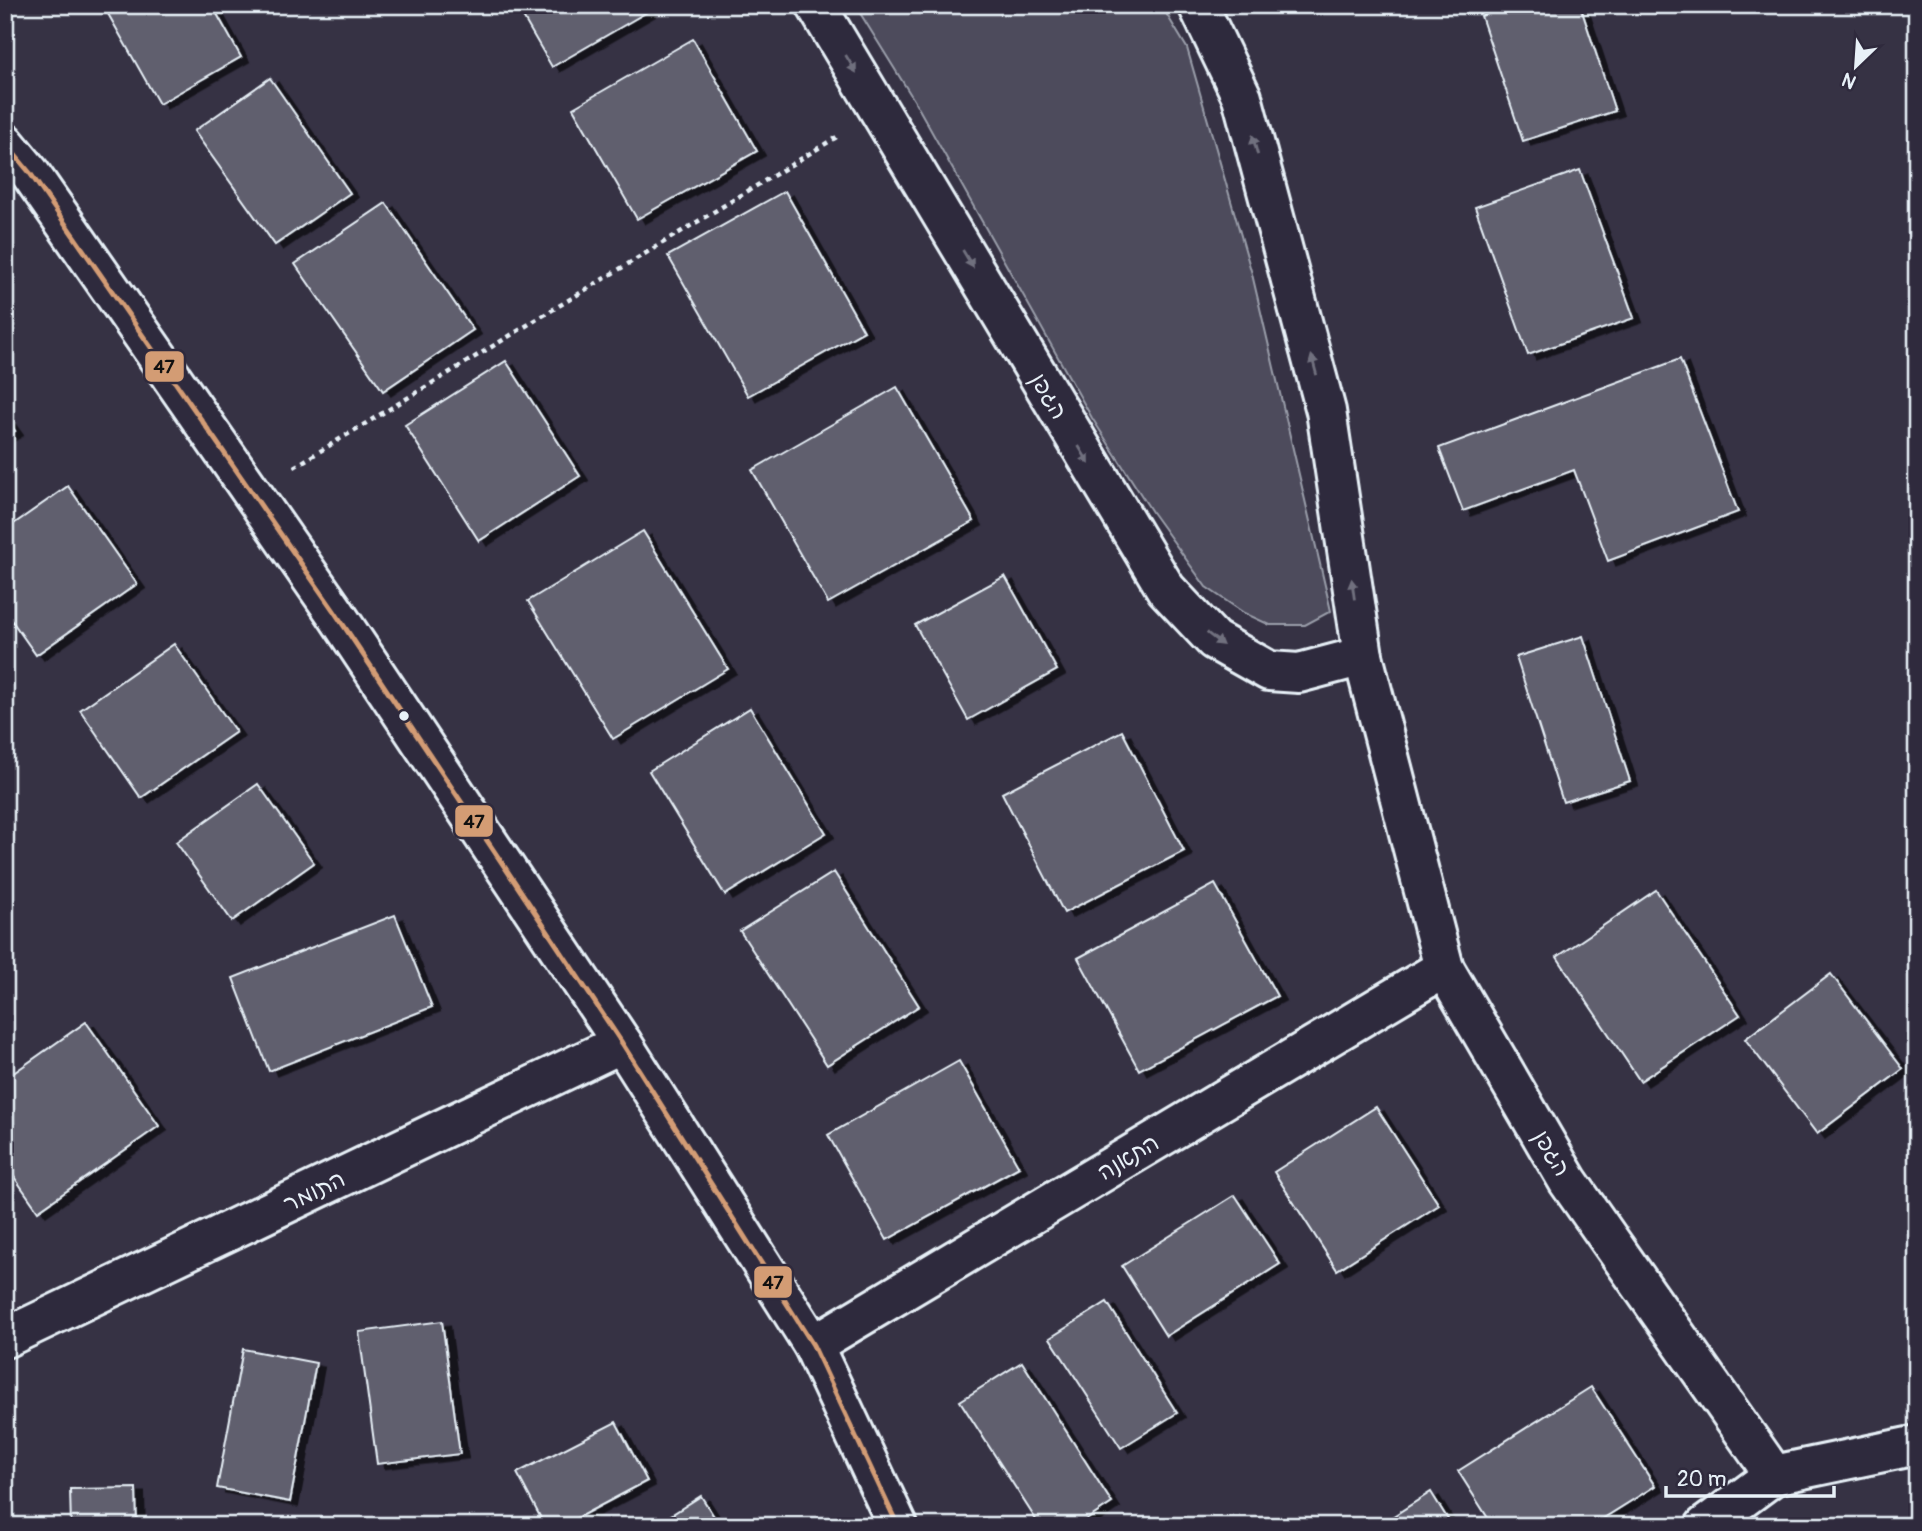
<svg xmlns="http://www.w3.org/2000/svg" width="1922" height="1531" font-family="Pangolin,'Playpen Sans Hebrew',sans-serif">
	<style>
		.green { fill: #4d4b5c; stroke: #9a9eaa; stroke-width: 2 }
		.building { fill: #605e6e; stroke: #e8f1f8; stroke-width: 2; filter: url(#shadow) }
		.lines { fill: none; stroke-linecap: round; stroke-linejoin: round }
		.minor-casing { stroke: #e8f1f8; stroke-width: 44 }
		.tertiary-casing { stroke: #e8f1f8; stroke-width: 44 }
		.path { stroke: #e8f1f8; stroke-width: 4.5; stroke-dasharray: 5 5; stroke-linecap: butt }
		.minor { stroke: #2f2a3d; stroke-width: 38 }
		.tertiary { stroke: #2f2a3d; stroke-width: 38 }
		.bus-1-casing { stroke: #2f2a3d; stroke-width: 10 }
		.bus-1 { stroke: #d39c74; stroke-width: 5 }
		.oneway { fill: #70707e }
		.bus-dot { fill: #e8f1f8; stroke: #2f2a3d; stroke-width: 2.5 }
		.labels { text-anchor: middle; stroke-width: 5; stroke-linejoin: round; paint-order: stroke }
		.street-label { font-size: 23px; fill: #e8f1f8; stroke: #2f2a3d }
		.line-badge { stroke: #2f2a3d; stroke-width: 2.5 }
		.pale-badge-label { font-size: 19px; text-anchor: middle; font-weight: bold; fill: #111 }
	</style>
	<defs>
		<filter id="shadow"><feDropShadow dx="8" dy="4.5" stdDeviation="0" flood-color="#0009"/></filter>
	</defs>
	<rect width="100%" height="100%" fill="#363244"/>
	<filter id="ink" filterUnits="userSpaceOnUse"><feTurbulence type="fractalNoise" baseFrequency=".0143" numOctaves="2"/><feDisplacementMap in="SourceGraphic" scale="14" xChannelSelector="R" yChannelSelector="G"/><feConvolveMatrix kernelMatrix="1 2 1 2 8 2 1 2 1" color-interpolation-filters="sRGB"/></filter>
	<g filter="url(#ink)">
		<path class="green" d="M855,5h306l26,43 65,226 79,337 -26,14h-35l-26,-12 -38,-26 -54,-75 -60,-94 -178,-318z"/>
		<g class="building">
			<path d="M103,5h109l29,52 -82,47z"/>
			<path d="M516,5h127l4,7 -95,55z"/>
			<path d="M1514,5h66l35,106 -92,30 -42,-125z"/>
			<path d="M693,39l64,112 -120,68 -64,-111z"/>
			<path d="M270,78l80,115 -75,52 -81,-114z"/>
			<path d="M1580,170l54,148 -106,37 -53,-148z"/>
			<path d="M785,191l79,140 -116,65 -80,-140z"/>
			<path d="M386,203l87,127 -90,61 -88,-127z"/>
			<path d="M1680,359l58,153 -130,49 -34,-91 -111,41 -24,-63z"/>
			<path d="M506,361l74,115 -101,65 -74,-116z"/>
			<path d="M897,387l77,134 -146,82 -76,-133z"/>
			<path d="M5,417l10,14 -10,6z"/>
			<path d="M68,486l69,98 -101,71 -31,-44v-81z"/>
			<path d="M643,531l85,138 -115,70 -85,-138z"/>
			<path d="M1005,576l52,94 -89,50 -53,-95z"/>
			<path d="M1583,636l47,145 -67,21 -47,-145z"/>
			<path d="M174,644l62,88 -95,66 -61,-88z"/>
			<path d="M750,708l76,125 -101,62 -76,-124z"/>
			<path d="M1122,731l62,120 -120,62 -62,-120z"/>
			<path d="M258,784l56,79 -82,58 -56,-79z"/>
			<path d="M834,872l85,134 -92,59 -87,-134z"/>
			<path d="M1215,884l62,112 -138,74 -61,-112z"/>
			<path d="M1656,890l84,125 -100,66 -83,-124z"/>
			<path d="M395,915l37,92 -163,64 -36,-93z"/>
			<path d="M1831,974l72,95 -86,65 -72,-95z"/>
			<path d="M86,1022l73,104 -121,85 -33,-47v-85z"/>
			<path d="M959,1061l60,106 -132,73 -59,-105z"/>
			<path d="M1376,1107l63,98 -102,65 -63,-98z"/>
			<path d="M1235,1195l45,69 -114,72 -44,-70z"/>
			<path d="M1107,1302l70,111 -56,35 -71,-110z"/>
			<path d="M442,1321l18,133 -83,10 -18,-132z"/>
			<path d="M243,1349l73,14 -26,139 -73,-14z"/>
			<path d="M1022,1362l90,141 -35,23h-37l-80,-125z"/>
			<path d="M1591,1387l64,99 -64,40h-98l-35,-55z"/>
			<path d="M616,1422l31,59 -85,45h-17l-28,-53z"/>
			<path d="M136,1488l1,38h-66l-1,-37z"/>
			<path d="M1431,1492l21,34h-74z"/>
			<path d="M701,1496l19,30h-66z"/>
		</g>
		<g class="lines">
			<defs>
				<g id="minor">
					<path d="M816,5l350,584 48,51 55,31 30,2 64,-17"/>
					<path d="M1198,5l44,92 84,314 37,245 81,312 124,213 206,294 143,-30"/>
					<path d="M813,1345l631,-377"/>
					<path d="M1705,1526l69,-51"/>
				</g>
				<g id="tertiary">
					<path d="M5,143l25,30 304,438 288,432 191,302 85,181"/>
					<path d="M5,1338l617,-295"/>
				</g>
			</defs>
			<use href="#minor" class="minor-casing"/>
			<use href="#tertiary" class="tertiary-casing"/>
			<path class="path" d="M294,467l546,-332"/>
			<use href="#minor" class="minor"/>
			<use href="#tertiary" class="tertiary"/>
			<defs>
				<path id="bus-1" d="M5,143l25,30 304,438 288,432 191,302 85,181"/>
			</defs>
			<use href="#bus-1" class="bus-1-casing"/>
			<use href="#bus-1" class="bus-1"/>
		</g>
		<defs><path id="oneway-solid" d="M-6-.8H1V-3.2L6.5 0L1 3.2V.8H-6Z" transform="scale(1.75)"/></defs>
		<g class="oneway">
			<use href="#oneway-solid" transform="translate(851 64) rotate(59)"/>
			<use href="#oneway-solid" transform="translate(1255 145) rotate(-105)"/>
			<use href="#oneway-solid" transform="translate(968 259) rotate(59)"/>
			<use href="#oneway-solid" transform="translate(1314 365) rotate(-105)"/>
			<use href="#oneway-solid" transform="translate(1084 455) rotate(59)"/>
			<use href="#oneway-solid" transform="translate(1353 589) rotate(-98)"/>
			<use href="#oneway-solid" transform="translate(1215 639) rotate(38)"/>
		</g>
	</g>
	<circle class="bus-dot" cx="404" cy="716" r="6"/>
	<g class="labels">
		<g class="street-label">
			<text transform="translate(1049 396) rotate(59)" y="8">הגפן</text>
			<text transform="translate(1552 1153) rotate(59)" y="8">הגפן</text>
			<text transform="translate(1128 1157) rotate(-31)" y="8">התאנה</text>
			<text transform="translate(314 1191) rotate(-26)" y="8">התומר</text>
		</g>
	</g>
	<g class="line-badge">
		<rect x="144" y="350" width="41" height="33" rx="7" fill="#d39c74"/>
		<rect x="454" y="804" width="40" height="34" rx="7" fill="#d39c74"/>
		<rect x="753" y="1265" width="40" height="34" rx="7" fill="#d39c74"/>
	</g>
	<g class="pale-badge-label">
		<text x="164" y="373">47</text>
		<text x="474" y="828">47</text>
		<text x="773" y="1289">47</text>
	</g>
	<rect width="1922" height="1531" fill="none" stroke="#2f2a3d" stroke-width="28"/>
	<rect x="14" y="14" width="1894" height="1503" fill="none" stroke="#e8f1f8" stroke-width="2.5" filter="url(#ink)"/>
	<g transform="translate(1856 66) rotate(205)" stroke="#2f2a3d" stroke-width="5" paint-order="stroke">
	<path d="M0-5L12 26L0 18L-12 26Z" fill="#e8f1f8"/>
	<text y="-10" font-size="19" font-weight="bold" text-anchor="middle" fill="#e8f1f8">N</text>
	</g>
	<path d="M1666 1486v10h168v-10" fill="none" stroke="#e8f1f8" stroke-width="3.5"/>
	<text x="1677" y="1486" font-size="21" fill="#e8f1f8" stroke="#2f2a3d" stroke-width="5" paint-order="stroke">20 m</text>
</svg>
